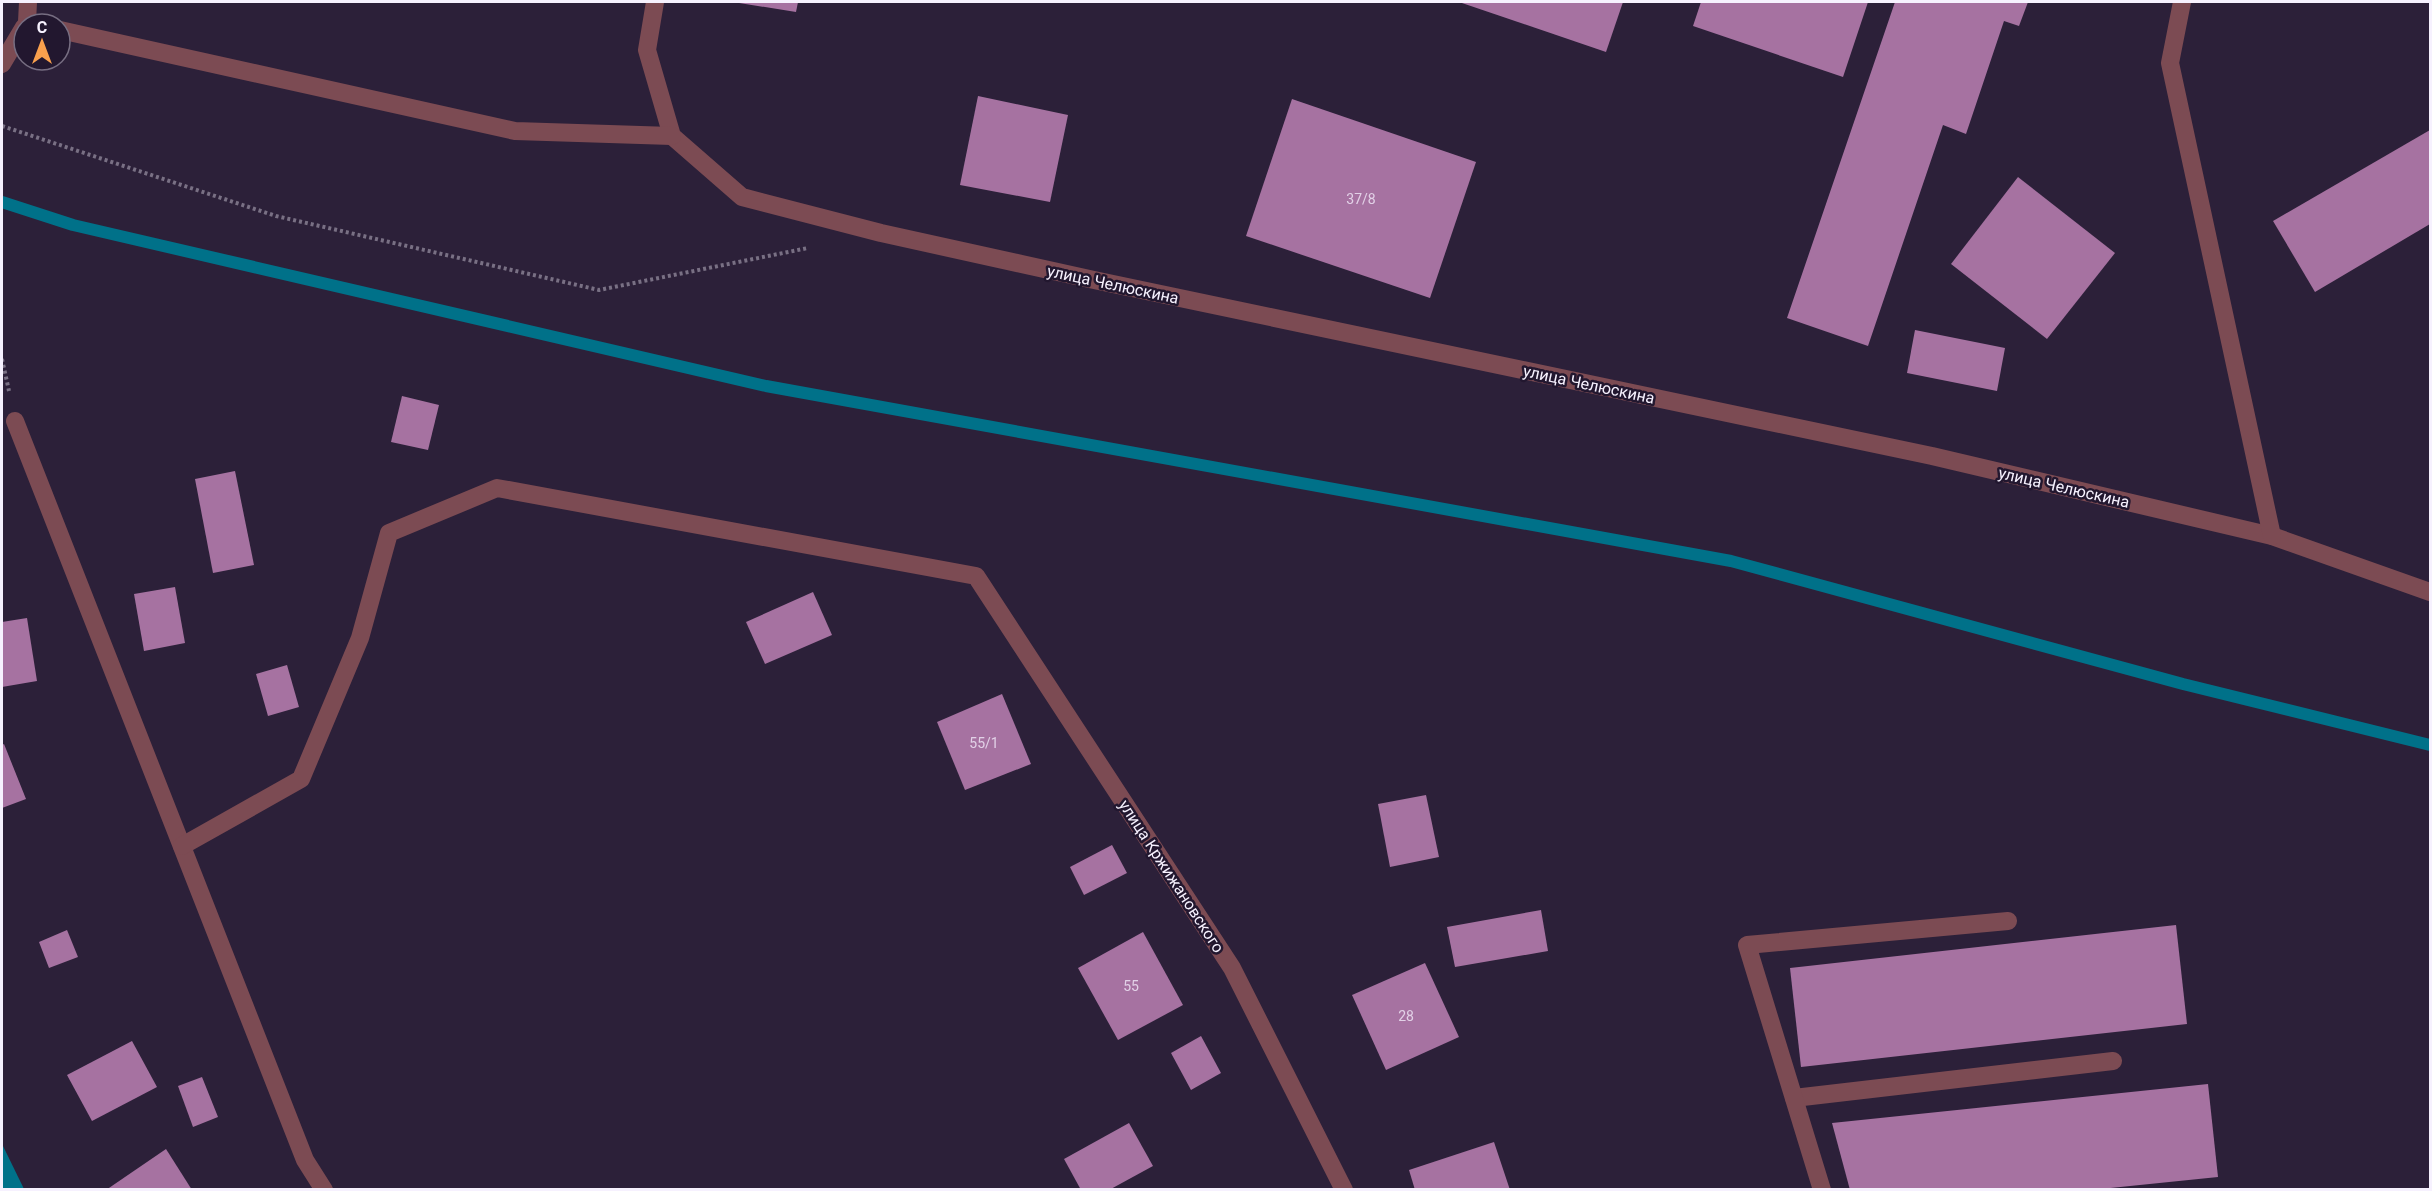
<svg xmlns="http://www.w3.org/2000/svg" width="2432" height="1191" font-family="Roboto,sans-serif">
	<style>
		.water { fill: #007189 }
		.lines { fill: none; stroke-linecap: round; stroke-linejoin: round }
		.stream { stroke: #007189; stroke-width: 12 }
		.building { fill: #a672a1 }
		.path { stroke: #797084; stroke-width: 4; stroke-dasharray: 3 3; stroke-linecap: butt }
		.minor { stroke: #7c4b53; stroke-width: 18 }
		.labels { text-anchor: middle; stroke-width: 5; stroke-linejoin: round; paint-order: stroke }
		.number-label { font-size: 14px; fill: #e2d1e7 }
		.street-label { font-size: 16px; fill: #f6f1fe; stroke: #22172f }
	</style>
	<rect width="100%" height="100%" fill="#2c2039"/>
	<path class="water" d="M2,1144l22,45h-22z"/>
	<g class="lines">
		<path class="stream" d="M2,202l71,23 693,161 965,175 452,123 247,61"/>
	</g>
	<g class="building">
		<path d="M733,2h65l-2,10z"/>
		<path d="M1459,2h164l-17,50z"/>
		<path d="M1701,2h167l-25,75 -150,-51z"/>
		<path d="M1895,2h133l-9,24 -15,-5 -38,113 -23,-9 -75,221 -81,-28z"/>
		<path d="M978,96l90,19 -18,87 -90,-17z"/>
		<path d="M1292,99l184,63 -46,136 -184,-62z"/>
		<path d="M2430,130v94l-115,68 -42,-71z"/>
		<path d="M2018,177l97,76 -68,86 -96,-75z"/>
		<path d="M1915,330l90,18 -8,43 -90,-18z"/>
		<path d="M402,396l37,9 -11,45 -37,-8z"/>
		<path d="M235,471l19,94 -41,8 -18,-94z"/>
		<path d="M175,587l10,56 -41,8 -10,-57z"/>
		<path d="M813,592l19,43 -67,29 -19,-42z"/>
		<path d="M27,618l10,63 -35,6v-65z"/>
		<path d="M287,665l12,42 -31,9 -12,-42z"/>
		<path d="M1002,694l29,70 -66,26 -28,-68z"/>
		<path d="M4,744l22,55 -24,9v-63z"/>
		<path d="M1426,795l13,62 -49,10 -12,-63z"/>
		<path d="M1112,845l15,28 -43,22 -14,-28z"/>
		<path d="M1541,910l7,41 -93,16 -8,-40z"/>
		<path d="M2176,925l11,99 -386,43 -11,-99z"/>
		<path d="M67,930l11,27 -29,11 -10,-26z"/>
		<path d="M1143,932l40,73 -65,35 -40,-72z"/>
		<path d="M1425,963l34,74 -73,33 -34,-75z"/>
		<path d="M1201,1036l20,37 -30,17 -20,-37z"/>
		<path d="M132,1041l25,46 -65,34 -25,-46z"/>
		<path d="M202,1077l16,40 -25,10 -15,-41z"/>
		<path d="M2208,1084l10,93 -127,13h-241l-18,-67z"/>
		<path d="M1129,1123l24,43 -44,24h-28l-17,-31z"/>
		<path d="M1494,1142l16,48h-95l-6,-20z"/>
		<path d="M166,1149l26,41h-86z"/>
	</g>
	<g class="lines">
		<g class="path">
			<path d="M2,126l274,90 323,74 209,-42"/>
			<path d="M2,359l7,32"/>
		</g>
		<g class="minor">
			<path d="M28,2l-1,20 7,2"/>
			<path d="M655,2l-8,48 25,86 70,61 139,36 213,47 838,176 340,80 158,56"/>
			<path d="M2182,2l-12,61 102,473"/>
			<path d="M60,30l455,101 157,5"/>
			<path d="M2,64l22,-37"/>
			<path d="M15,421l290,739 19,30"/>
			<path d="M182,846l119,-67 59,-141 29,-105 108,-45 479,88 256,392 112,222"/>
			<path d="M1794,1098l319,-37"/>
			<path d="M1822,1190l-75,-245 261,-24"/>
		</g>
	</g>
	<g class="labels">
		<g class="number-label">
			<text x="1361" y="204">37/8</text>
			<text x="984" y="748">55/1</text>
			<text x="1131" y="991">55</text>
			<text x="1406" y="1021">28</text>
		</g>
		<g class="street-label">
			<text transform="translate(1113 284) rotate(12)" y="6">улица Челюскина</text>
			<text transform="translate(1589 384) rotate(12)" y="6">улица Челюскина</text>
			<text transform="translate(2064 487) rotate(13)" y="6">улица Челюскина</text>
			<text transform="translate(1172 876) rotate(57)" y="6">улица Кржижановского</text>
		</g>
	</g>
	<rect width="2432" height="1191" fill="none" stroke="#f6f1fe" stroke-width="6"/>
	<g transform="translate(42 42)"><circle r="28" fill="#22172f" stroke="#776e82" stroke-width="1.5"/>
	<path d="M0-4.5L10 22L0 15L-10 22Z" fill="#f9a04d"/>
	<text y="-9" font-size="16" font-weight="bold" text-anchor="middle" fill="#f6f1fe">С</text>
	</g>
</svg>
